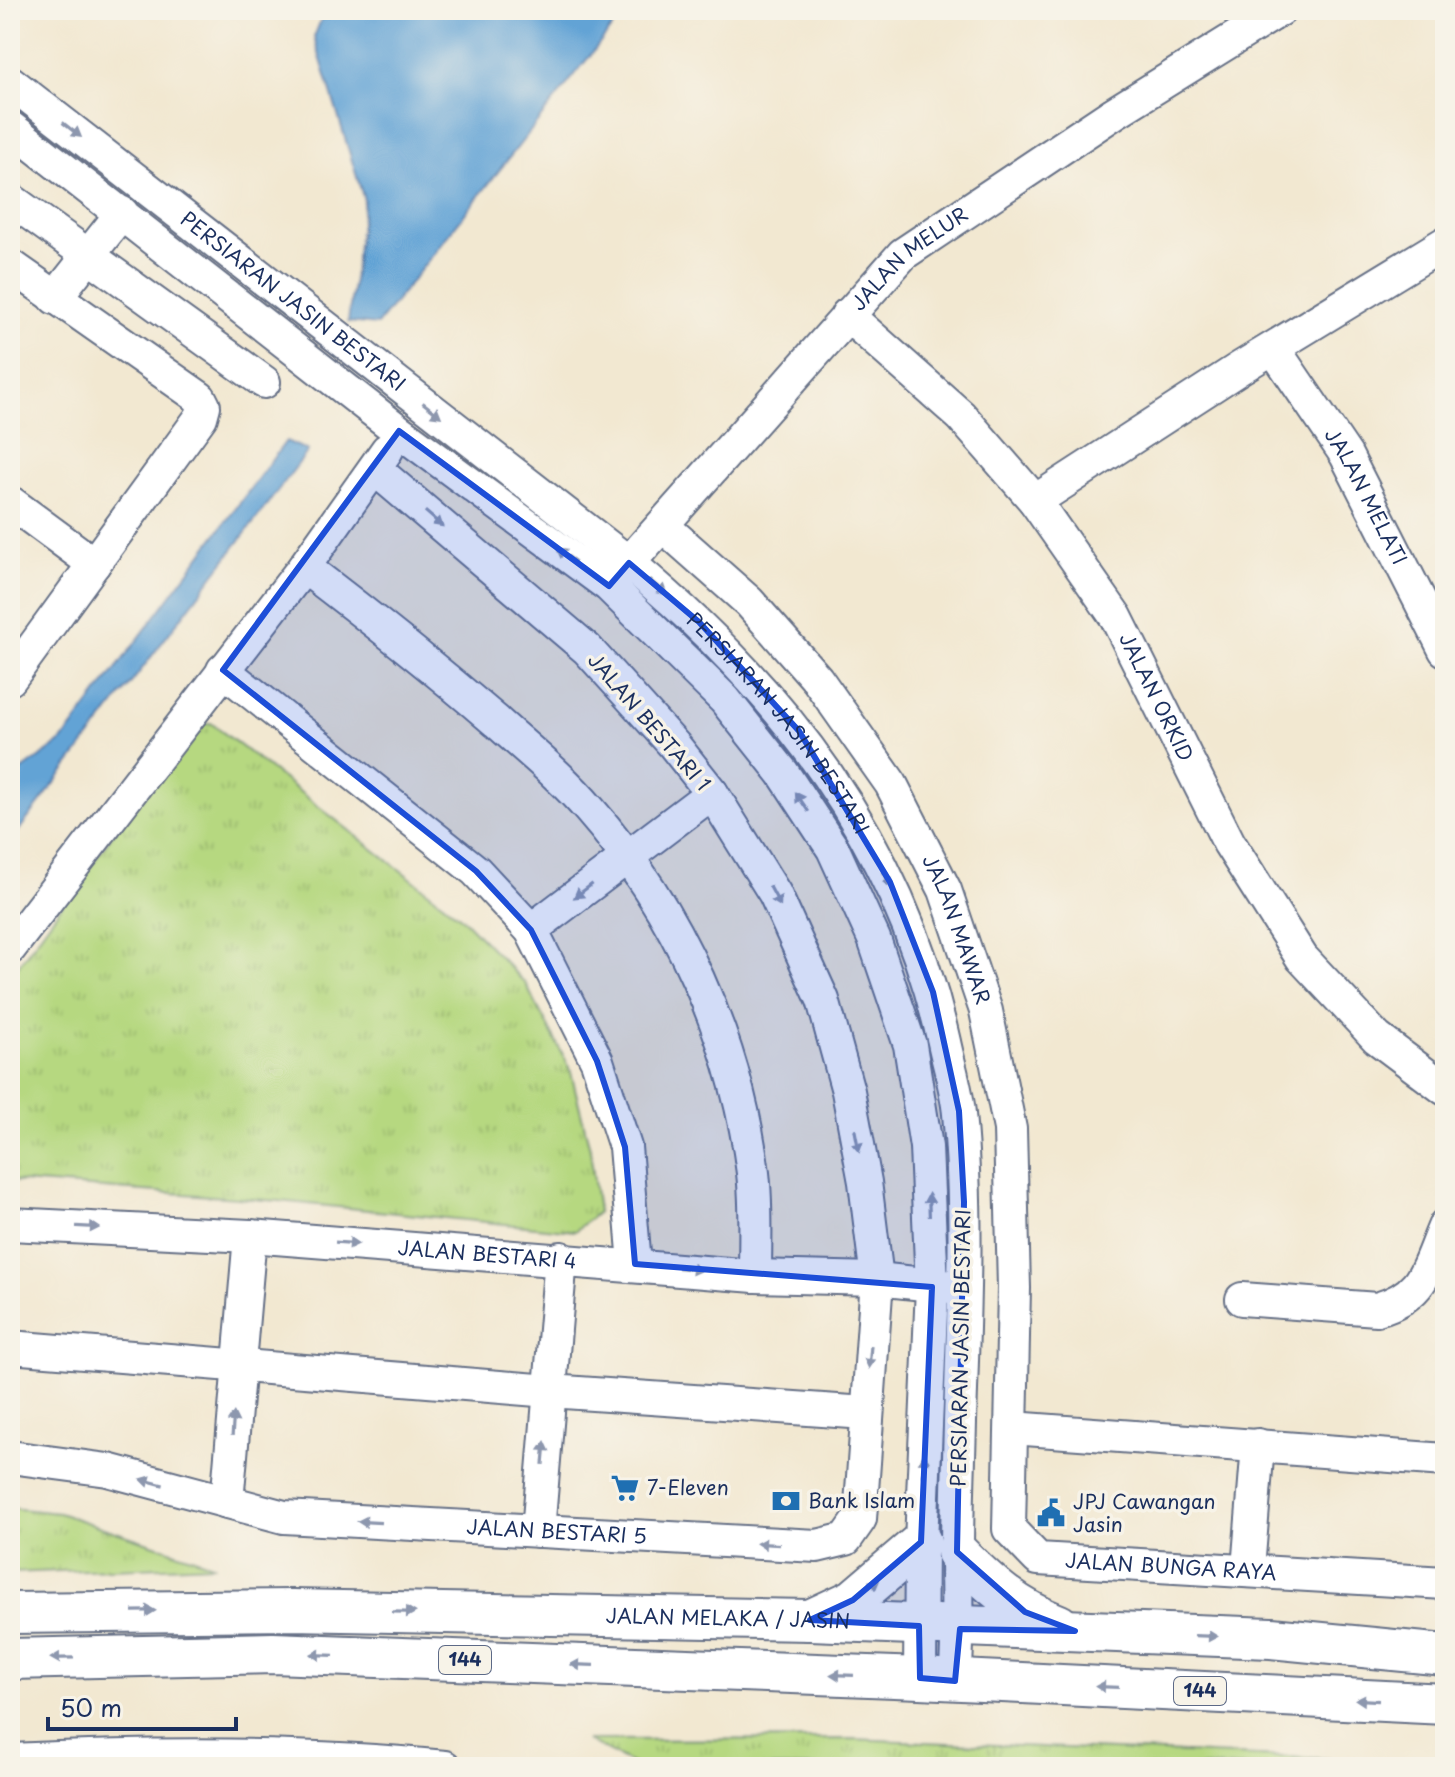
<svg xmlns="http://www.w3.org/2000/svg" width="1455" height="1777" font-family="'Playpen Sans',sans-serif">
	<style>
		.grass { fill: url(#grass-tufts); stroke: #68846f; stroke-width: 2 }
		.water { fill: #62a3d5; stroke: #3e699a; stroke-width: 2 }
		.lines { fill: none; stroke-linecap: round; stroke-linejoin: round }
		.minor-casing { stroke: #667086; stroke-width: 36 }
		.major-casing { stroke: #667086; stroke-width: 44 }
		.minor { stroke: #fff; stroke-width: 32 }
		.major { stroke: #fff; stroke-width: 40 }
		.oneway { fill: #8d97ae }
		.marked { fill: #1d4ed8; fill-opacity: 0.2; stroke: #1d4ed8; stroke-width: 6; stroke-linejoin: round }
		.labels { text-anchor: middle; stroke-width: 7; stroke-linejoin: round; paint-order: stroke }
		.shield { fill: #f7f3e8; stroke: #5d6a87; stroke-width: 2 }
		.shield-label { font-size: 18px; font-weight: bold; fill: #1b2f5e }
		.street-label { font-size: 20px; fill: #1b2f5e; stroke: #f7f3e8 }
		.poi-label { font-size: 20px; fill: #1b2f5e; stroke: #f7f3e8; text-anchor: start }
	</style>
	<defs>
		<pattern id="grass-tufts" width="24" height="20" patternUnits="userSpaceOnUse" patternTransform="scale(2)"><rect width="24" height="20" fill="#b6d880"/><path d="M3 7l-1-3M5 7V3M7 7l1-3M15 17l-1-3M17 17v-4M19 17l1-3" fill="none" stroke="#9cba71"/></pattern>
	</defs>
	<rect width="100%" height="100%" fill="#f7f3e8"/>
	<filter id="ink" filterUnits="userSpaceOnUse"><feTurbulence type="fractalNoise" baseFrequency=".0125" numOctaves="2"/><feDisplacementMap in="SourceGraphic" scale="16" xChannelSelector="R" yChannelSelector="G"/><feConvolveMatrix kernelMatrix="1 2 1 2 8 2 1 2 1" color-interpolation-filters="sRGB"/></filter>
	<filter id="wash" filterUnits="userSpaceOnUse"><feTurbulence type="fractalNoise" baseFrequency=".006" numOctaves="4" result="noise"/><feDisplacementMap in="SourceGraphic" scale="32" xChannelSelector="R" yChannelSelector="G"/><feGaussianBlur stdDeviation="1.8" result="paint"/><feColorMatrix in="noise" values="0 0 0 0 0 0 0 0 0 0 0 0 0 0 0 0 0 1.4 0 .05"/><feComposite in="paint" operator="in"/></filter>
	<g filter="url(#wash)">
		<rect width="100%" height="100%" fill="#f2e8d1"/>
		<g class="grass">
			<path d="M211,723l251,195 63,65 45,85 20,81 8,63 -23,19 -296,-30 -269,-20v-204l181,-251z"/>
			<path d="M10,1508l49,5 156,52 -205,8z"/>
			<path d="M851,1739l482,20 51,8h-745l-53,-27z"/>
		</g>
		<g class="water">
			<path d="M325,10h301l-249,315 -29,-3 16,-122 -50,-163z"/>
			<path d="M286,441l22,10 -298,391v-63l52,-38z"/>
		</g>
	</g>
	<g filter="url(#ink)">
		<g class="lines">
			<defs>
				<g id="minor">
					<path id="s1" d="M10,82l619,481c155,129 270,278 315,479 5,24 13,48 15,72 10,102 4,206 1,308 -1,43 -3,86 -3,130 0,43 2,85 -2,129"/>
					<path d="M10,127l389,304 210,155 116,114 58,73 50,76 41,90 36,106 16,102 6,140 -11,255 -1,136"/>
					<path d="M10,199l254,183"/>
					<path d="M10,265l190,133 4,8 -3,11 -191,262"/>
					<path d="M55,298l67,-85"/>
					<path id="s2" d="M847,315l114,101 74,85 81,116 113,226 73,115 75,80 68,51"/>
					<path id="s3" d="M1274,349l72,106 99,195"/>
					<path d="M1035,501l205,-133 205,-125"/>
					<path d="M10,502l84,62"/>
					<path id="s4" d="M663,526l86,76 68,77 74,105 54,106 41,121 24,118 4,159 -5,241 29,30 407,24"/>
					<path d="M304,567c66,50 130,101 193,155 31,28 65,55 92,87 89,101 147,231 164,364 4,34 2,69 2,103"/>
					<path id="s5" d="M616,577l287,-323 211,-141 166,-103"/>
					<path d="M223,670l253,201 55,59 66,131 28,86 10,117"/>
					<path d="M531,930l181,-137"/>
					<path d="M10,948l294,-381 83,-117"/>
					<path id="s6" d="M10,1224l240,12 505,40 122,3 75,8"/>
					<path d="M1242,1299l135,10c49,-14 49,-41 68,-84"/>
					<path d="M10,1347l540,44 316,22"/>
					<path d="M1012,1428l433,32"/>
					<path id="s7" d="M10,1457l98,13 176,47 533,29 29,-7 14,-20 17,-240 -12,-97 -17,-91 -25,-91 -48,-106 -63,-101 -38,-48 -87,-96 -212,-180"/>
					<path d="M227,1502l23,-266"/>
					<path d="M538,1531l23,-273"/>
					<path d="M1248,1569l10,-124"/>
					<path d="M10,1760c145,-7 291,-8 435,7"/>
				</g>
				<g id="major">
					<path d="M957,1552c33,33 58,56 102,73"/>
					<path id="s8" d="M10,1613l282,-3 518,10 461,18 174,17"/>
					<path d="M810,1620l43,-20 68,-58"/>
					<path d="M10,1659l263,-6 647,25 525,26"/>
				</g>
			</defs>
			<use href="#minor" class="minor-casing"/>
			<use href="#major" class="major-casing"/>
			<use href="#minor" class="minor"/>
			<use href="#major" class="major"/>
		</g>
		<defs><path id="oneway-solid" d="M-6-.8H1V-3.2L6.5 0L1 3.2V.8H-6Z" transform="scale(2)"/></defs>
		<g class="oneway">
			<use href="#oneway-solid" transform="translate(72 130) rotate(38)"/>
			<use href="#oneway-solid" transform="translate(432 410) rotate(38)"/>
			<use href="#oneway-solid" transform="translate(434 519) rotate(41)"/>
			<use href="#oneway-solid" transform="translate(566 555) rotate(-144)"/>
			<use href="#oneway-solid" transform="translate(658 587) rotate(40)"/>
			<use href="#oneway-solid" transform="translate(802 802) rotate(-124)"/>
			<use href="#oneway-solid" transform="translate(886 877) rotate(64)"/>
			<use href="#oneway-solid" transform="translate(583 891) rotate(143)"/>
			<use href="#oneway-solid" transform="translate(775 896) rotate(62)"/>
			<use href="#oneway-solid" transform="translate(857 1141) rotate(79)"/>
			<use href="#oneway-solid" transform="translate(929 1205) rotate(-92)"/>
			<use href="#oneway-solid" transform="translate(88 1227) rotate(3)"/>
			<use href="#oneway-solid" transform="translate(347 1243) rotate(4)"/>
			<use href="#oneway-solid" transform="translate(690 1269) rotate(6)"/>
			<use href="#oneway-solid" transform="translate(870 1357) rotate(95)"/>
			<use href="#oneway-solid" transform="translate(233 1424) rotate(-86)"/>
			<use href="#oneway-solid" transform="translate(544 1453) rotate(-85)"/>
			<use href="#oneway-solid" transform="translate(924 1465) rotate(-88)"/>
			<use href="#oneway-solid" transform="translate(152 1482) rotate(-165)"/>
			<use href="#oneway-solid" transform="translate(369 1522) rotate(-177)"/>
			<use href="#oneway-solid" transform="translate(768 1544) rotate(-177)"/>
			<use href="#oneway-solid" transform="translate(870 1587) rotate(-37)"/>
			<use href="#oneway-solid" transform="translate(144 1611) rotate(-1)"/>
			<use href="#oneway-solid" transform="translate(404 1612) rotate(1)"/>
			<use href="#oneway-solid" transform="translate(1206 1636) rotate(2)"/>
			<use href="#oneway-solid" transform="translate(322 1655) rotate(-178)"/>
			<use href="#oneway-solid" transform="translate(62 1658) rotate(179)"/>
			<use href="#oneway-solid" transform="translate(582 1665) rotate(-178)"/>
			<use href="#oneway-solid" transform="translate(842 1675) rotate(-178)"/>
			<use href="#oneway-solid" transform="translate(1107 1687) rotate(-178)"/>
			<use href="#oneway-solid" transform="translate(1367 1700) rotate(-177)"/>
		</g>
	</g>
	<path class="marked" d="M399,431l210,155 20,-23 70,59 100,109 91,151 43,110 26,119 5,91 -7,350 68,60 50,19 -115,-2 -5,52 -35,-3 -1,-52 -109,-6 43,-20 68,-58 11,-255 -297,-23 -10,-117 -28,-86 -66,-131 -55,-59 -253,-201z"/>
	<defs>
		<symbol id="supermarket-bare" viewBox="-9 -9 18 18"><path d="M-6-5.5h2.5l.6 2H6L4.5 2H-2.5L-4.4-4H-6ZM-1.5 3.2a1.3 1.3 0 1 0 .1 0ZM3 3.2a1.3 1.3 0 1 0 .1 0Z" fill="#1f6fb2" stroke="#f7f3e8" stroke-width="2.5" paint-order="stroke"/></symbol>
		<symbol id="bank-bare" viewBox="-9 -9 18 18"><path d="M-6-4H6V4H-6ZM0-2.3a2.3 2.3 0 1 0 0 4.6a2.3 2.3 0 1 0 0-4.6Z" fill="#1f6fb2" stroke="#f7f3e8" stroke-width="2.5" paint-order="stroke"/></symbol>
		<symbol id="civic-bare" viewBox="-9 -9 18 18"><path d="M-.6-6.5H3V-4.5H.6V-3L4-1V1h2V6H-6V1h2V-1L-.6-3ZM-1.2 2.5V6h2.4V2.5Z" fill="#1f6fb2" stroke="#f7f3e8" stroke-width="2.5" paint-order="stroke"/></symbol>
	</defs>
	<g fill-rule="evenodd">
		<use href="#supermarket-bare" x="605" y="1468" width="40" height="40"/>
		<use href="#bank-bare" x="766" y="1481" width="40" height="40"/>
		<use href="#civic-bare" x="1031" y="1493" width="40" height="40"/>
	</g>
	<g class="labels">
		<g class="shield">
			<rect x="439" y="1646" width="52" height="28" rx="6"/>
			<rect x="1174" y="1677" width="52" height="28" rx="6"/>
		</g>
		<g class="shield-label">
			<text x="465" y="1666">144</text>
			<text x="1200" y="1697">144</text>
		</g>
		<g class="street-label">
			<text dy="7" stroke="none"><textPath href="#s5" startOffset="434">JALAN MELUR</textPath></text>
			<text dy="7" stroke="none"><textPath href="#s1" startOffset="358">PERSIARAN JASIN BESTARI</textPath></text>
			<text dy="7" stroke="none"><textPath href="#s3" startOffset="174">JALAN MELATI</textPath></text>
			<text dy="7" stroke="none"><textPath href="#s2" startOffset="496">JALAN ORKID</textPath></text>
			<text transform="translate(649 722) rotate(49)" y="7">JALAN BESTARI 1</text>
			<text dy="7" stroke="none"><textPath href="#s1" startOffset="1004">PERSIARAN JASIN BESTARI</textPath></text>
			<text dy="7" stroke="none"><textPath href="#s4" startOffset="506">JALAN MAWAR</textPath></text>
			<text dy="7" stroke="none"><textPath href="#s6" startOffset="478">JALAN BESTARI 4</textPath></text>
			<text transform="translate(961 1348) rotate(-89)" y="7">PERSIARAN JASIN BESTARI</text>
			<text dy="7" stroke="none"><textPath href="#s7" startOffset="554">JALAN BESTARI 5</textPath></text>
			<text dy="7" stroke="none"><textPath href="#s4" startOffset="1288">JALAN BUNGA RAYA</textPath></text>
			<text dy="7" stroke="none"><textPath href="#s8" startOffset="718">JALAN MELAKA / JASIN</textPath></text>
		</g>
		<g class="poi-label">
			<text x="647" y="1495">7-Eleven</text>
			<text x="808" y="1508">Bank Islam</text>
			<text x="1073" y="1509">JPJ Cawangan<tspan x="1073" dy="23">Jasin</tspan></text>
		</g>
	</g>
	<rect width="1455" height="1777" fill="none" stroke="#f7f3e8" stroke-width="40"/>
	<path d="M48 1717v12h188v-12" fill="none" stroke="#1b2f5e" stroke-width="4"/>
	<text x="60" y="1717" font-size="24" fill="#1b2f5e" stroke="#f7f3e8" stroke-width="6" paint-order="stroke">50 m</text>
</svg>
